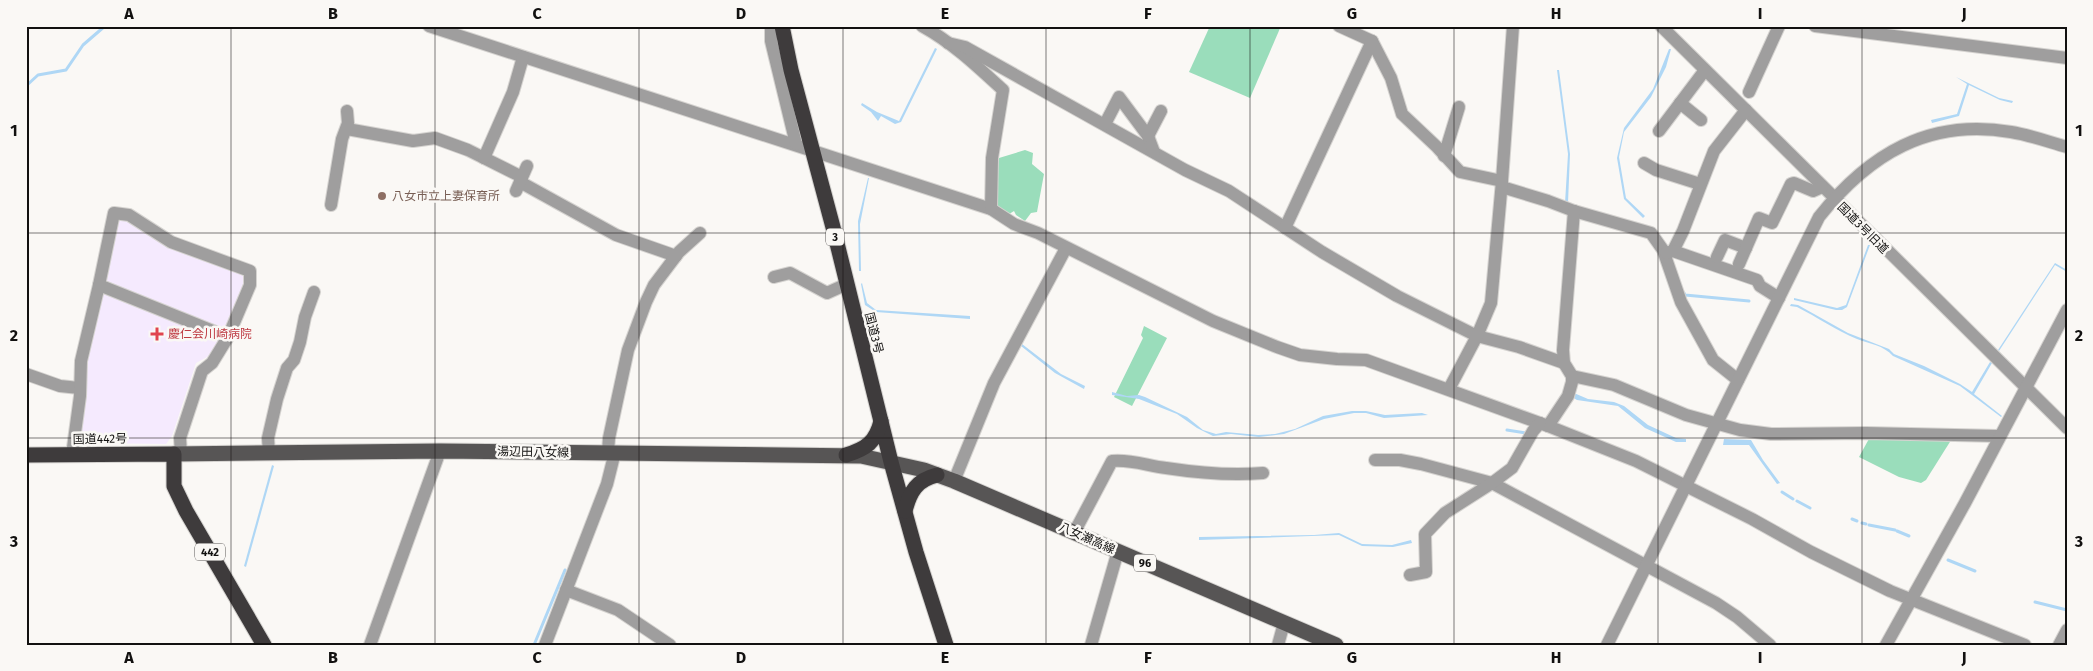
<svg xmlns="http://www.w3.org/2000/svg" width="2093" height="671" font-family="'Fira Sans','Noto Sans JP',sans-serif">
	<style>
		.medical { fill: #f5eafe }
		.green { fill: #9addbb }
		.water { fill: #afd7f5 }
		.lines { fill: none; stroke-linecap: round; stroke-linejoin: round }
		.stream { stroke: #afd7f5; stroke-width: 3 }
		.minor-casing { stroke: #d5d3d0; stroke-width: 14 }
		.major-casing { stroke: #d5d3d0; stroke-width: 17 }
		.highway-casing { stroke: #d5d3d0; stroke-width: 17 }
		.minor { stroke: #9f9e9e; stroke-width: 12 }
		.major { stroke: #575555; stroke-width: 15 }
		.highway { stroke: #3e3b3c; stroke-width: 15 }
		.grid { fill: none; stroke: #121110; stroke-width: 1; stroke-opacity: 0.55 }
		.education-dot { fill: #8d6e63; stroke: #faf8f5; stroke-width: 2 }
		.health-dot { fill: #e0444e; stroke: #faf8f5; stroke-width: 2 }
		.labels { text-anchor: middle; stroke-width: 5; stroke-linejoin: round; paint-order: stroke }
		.shield { fill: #faf8f5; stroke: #585655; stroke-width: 1 }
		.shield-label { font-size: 11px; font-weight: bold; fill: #121110 }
		.education-label { font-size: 12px; fill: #785e54; stroke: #faf8f5; text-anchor: start }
		.street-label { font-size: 12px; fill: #121110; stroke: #faf8f5 }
		.health-label { font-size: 12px; fill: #be3a42; stroke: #faf8f5; text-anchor: start }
		.neatline { fill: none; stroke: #121110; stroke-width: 2 }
		.grid-label { font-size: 16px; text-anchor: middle; font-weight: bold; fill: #121110 }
	</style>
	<rect width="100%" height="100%" fill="#faf8f5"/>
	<path class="medical" d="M117,218h7l113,51 8,10 1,6 -28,61 -11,11 -11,6 -24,73 -6,8 -88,-1 6,-77z"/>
	<g class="green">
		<path d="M1210,26h71l-31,72 -61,-26z"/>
		<path d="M1025,150l8,3 -1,11 12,10 -7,38 -6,1 -6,8 -9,-6 -2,-4 -8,5 -9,-7c0,-6 -2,-10 -3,-16 -1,-12 1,-24 5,-35z"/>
		<path d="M1144,326l23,12 -35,68 -18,-9 29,-59 -2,-3z"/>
		<path d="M1870,437h83l-27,43 -5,3 -22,-6 -40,-20z"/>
	</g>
	<g class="water">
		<path d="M935,48l2,1 -36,73 -6,2 -14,-8 -3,5 -7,-9 -10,-7 1,-2 15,9 22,9z"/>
		<path d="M1669,49h2l-5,18 -15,30 -27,35 -5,25 7,41 19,18 -2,2 -19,-19 -7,-41 7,-30 29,-39z"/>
		<path d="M1557,70h2l11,84 -2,49h-3l3,-49z"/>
		<path d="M1956,77l43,21 14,3 -1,2 -12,-3 -31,-15 -10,31 -27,7 -1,-3 26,-6 10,-30z"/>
		<path d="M868,178h1l-9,46 1,47h-2l-1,-50z"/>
		<path d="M1868,245h2l-23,62 -5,3h-6l-42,-10v-2l43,10 9,-3z"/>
		<path d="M2055,263l12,7v2l-12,-7 -56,86 -1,-1z"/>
		<path d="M862,283l5,20 9,7 94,6v3l-94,-7 -11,-7 -4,-21z"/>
		<path d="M1791,304l7,1 50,28 41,16 5,5 30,12 36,18 12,8 18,-30 2,1 -18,31 28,22 -1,1 -41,-31 -67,-30c-10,-11 -23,-12 -36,-17 -20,-8 -40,-22 -60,-32l-7,-1z"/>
		<path d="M1022,344l39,30 24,12 -1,3 -29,-16 -34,-27z"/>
		<path d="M1112,392l15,4 12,-1 6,2 42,20 16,13 13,4 10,-2 32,3 17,-1 20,-5 28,-13 29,-5h14l19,4 37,-2 6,2 -44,3 -18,-5h-12l-30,6 -40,15 -25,3 -28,-3 -18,2 -16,-8 -20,-14 -38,-15 -27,-4z"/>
		<path d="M1574,393l14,6 26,3 10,4 24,19 28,13 10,1v3h-10l-31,-14 -27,-22 -41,-6 -5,-3z"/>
		<path d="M1724,439l27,1 12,20 17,23 -3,1 -28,-39h-26z"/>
		<path d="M272,465l2,1 -28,101 -2,-1z"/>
		<path d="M1339,533l23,11 30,1 19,-5 1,3 -19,4 -31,-1 -23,-11 -140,5v-3l115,-2z"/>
	</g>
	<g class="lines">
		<g class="stream">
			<path d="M26,86l12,-11 28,-5 17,-25 22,-19"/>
			<path d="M1684,293l1,2 64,6"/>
			<path d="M1507,430l19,3"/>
			<path d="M1782,492l11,7"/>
			<path d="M1797,501l13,7"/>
			<path d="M1852,519l5,2"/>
			<path d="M1862,523l4,1"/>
			<path d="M1869,525l26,5"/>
			<path d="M1897,531l12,5"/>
			<path d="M1948,560l27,11"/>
			<path d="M2035,602l32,8"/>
			<path d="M534,645l31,-75"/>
		</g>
		<defs>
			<g id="minor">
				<path d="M429,26l562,183 23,15 24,9 175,88 64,26 23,8 37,4 29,1 182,66 88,35 116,58 59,33 79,39 135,54"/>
				<path d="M922,26c31,17 56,41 81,64l-11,68 -1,51"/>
				<path d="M1339,26l33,15 19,37 11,36 35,33 23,25 42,9"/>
				<path d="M1661,26l406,402"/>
				<path d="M1815,26l252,32"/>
				<path d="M771,28v13l25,103"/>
				<path d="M948,43l17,4 220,123 44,21 93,61 75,44 80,40 42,11 45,16"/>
				<path d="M1749,92l30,-66"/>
				<path d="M1680,103l21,17"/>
				<path d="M1105,124l14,-27 29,39 6,16"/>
				<path d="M347,129l66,12 22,-3 33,12 54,27"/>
				<path d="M1659,131l46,-61"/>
				<path d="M1148,136l13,-25"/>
				<path d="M1444,156l15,-49"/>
				<path d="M484,158l29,-66 10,-35"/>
				<path d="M1644,163l12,7 44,14"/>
				<path d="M520,182l96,53 60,21"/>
				<path d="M1502,187l46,14 26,10 77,22 12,17 18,52 32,58 25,20"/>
				<path d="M516,191l11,-25"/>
				<path d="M331,205l11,-66 6,-16 -1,-12"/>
				<path d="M1285,228l87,-187"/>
				<path d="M1673,251l10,-20 31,-80 32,-41"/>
				<path d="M1666,253l7,-2 84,29 3,6 19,12"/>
				<path d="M1717,257l8,-17 21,8"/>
				<path d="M1739,264l20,-46 13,5 19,-39 3,-1 19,8 9,-4"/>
				<path d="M774,277l16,-4 37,20 20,-9"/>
				<path d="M99,285l129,52"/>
				<path d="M26,374l34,12 19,2"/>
				<path d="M1572,376l42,9 72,30 54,15 31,4 95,-1 133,3"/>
				<path d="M1449,389l28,-53 14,-33 11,-122 11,-155"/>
				<path d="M1548,426l20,-30 4,-14v-6l-8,-13 -1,-13 11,-139"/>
				<path d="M608,452l1,-14 19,-88 18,-48 8,-17 25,-33 21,-19"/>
				<path d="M269,453l-1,-15 9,-39 10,-31 7,-8 6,-18 5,-25 9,-25"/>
				<path d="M72,455l8,-59 1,-35 18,-76 15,-72 15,2 42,27 79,29v14l-22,52 -16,26 -10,8 -22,67 1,16"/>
				<path d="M1375,460h25l21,4 71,19 224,120 21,14 33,28"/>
				<path d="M954,481l40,-98 72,-135"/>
				<path d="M1075,531l37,-70c19,-2 36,5 54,7 33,5 64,8 97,5"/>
				<path d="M1410,575l16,-3 -1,-38 20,-21 47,-30 20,-15 21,-37 7,-8"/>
				<path d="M566,590l52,20 52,35"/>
				<path d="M370,645l70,-194"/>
				<path d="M545,645l62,-161 8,-32"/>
				<path d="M1091,645l27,-94"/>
				<path d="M1278,645l6,-22"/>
				<path d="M1607,645l212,-428c50,-63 110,-99 192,-85 19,3 38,10 56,15"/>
				<path d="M1886,645l79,-142 102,-193"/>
				<path d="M2059,645l8,-15"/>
			</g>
			<path id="major" d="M174,454l266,-3 421,5 63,14 30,11 382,164"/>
			<g id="highway">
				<path d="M782,26l9,44 43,161 57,231 25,90 30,93"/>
				<path d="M26,455l148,-1v32l12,25 78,134"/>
				<path d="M846,455c20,-6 30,-13 35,-34"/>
				<path d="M905,511c5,-20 12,-31 32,-36"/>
			</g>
		</defs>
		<use href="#minor" class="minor-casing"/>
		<use href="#major" class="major-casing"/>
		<use href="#highway" class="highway-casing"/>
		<use href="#minor" class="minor"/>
		<use href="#major" class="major"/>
		<use href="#highway" class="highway"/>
	</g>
	<path class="grid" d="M231,26v619M435,26v619M639,26v619M843,26v619M1046,26v619M1250,26v619M1454,26v619M1658,26v619M1862,26v619M26,233h2041M26,438h2041"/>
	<circle class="education-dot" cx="382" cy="196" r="5"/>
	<path class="health-dot" d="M154.5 326.5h5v5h5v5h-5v5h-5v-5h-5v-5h5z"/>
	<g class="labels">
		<g class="shield">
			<rect x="826" y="228.5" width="18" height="17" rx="4"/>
			<rect x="195" y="543.5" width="30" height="17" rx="4"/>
			<rect x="1134" y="554.5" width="22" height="17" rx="4"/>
		</g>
		<g class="shield-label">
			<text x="835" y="241">3</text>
			<text x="210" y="556">442</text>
			<text x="1145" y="567">96</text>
		</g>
		<g class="education-label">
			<text x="392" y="200">八女市立上妻保育所</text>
		</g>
		<g class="street-label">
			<text transform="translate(1863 228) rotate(45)" y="4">国道3号旧道</text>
			<text transform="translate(874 333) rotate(76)" y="4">国道3号</text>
			<text transform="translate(100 439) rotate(-1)" y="4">国道442号</text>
			<text transform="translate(533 452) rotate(1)" y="4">湯辺田八女線</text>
			<text transform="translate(1087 538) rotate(24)" y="4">八女瀬高線</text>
		</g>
		<g class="health-label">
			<text x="168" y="338">慶仁会川崎病院</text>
		</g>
	</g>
	<rect width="2093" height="671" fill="none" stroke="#faf8f5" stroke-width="55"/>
	<rect x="28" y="28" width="2038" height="616" class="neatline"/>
	<g class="grid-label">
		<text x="129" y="19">A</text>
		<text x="333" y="19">B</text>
		<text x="537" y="19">C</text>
		<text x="741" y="19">D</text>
		<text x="945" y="19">E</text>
		<text x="1148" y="19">F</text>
		<text x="1352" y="19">G</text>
		<text x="1556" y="19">H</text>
		<text x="1760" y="19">I</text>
		<text x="1964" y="19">J</text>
		<text x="14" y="136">1</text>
		<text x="2079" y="136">1</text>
		<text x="14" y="341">2</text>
		<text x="2079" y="341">2</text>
		<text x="14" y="547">3</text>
		<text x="2079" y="547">3</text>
		<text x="129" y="663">A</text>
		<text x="333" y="663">B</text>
		<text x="537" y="663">C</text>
		<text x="741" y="663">D</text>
		<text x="945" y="663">E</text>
		<text x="1148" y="663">F</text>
		<text x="1352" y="663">G</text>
		<text x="1556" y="663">H</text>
		<text x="1760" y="663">I</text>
		<text x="1964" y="663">J</text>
	</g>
</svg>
